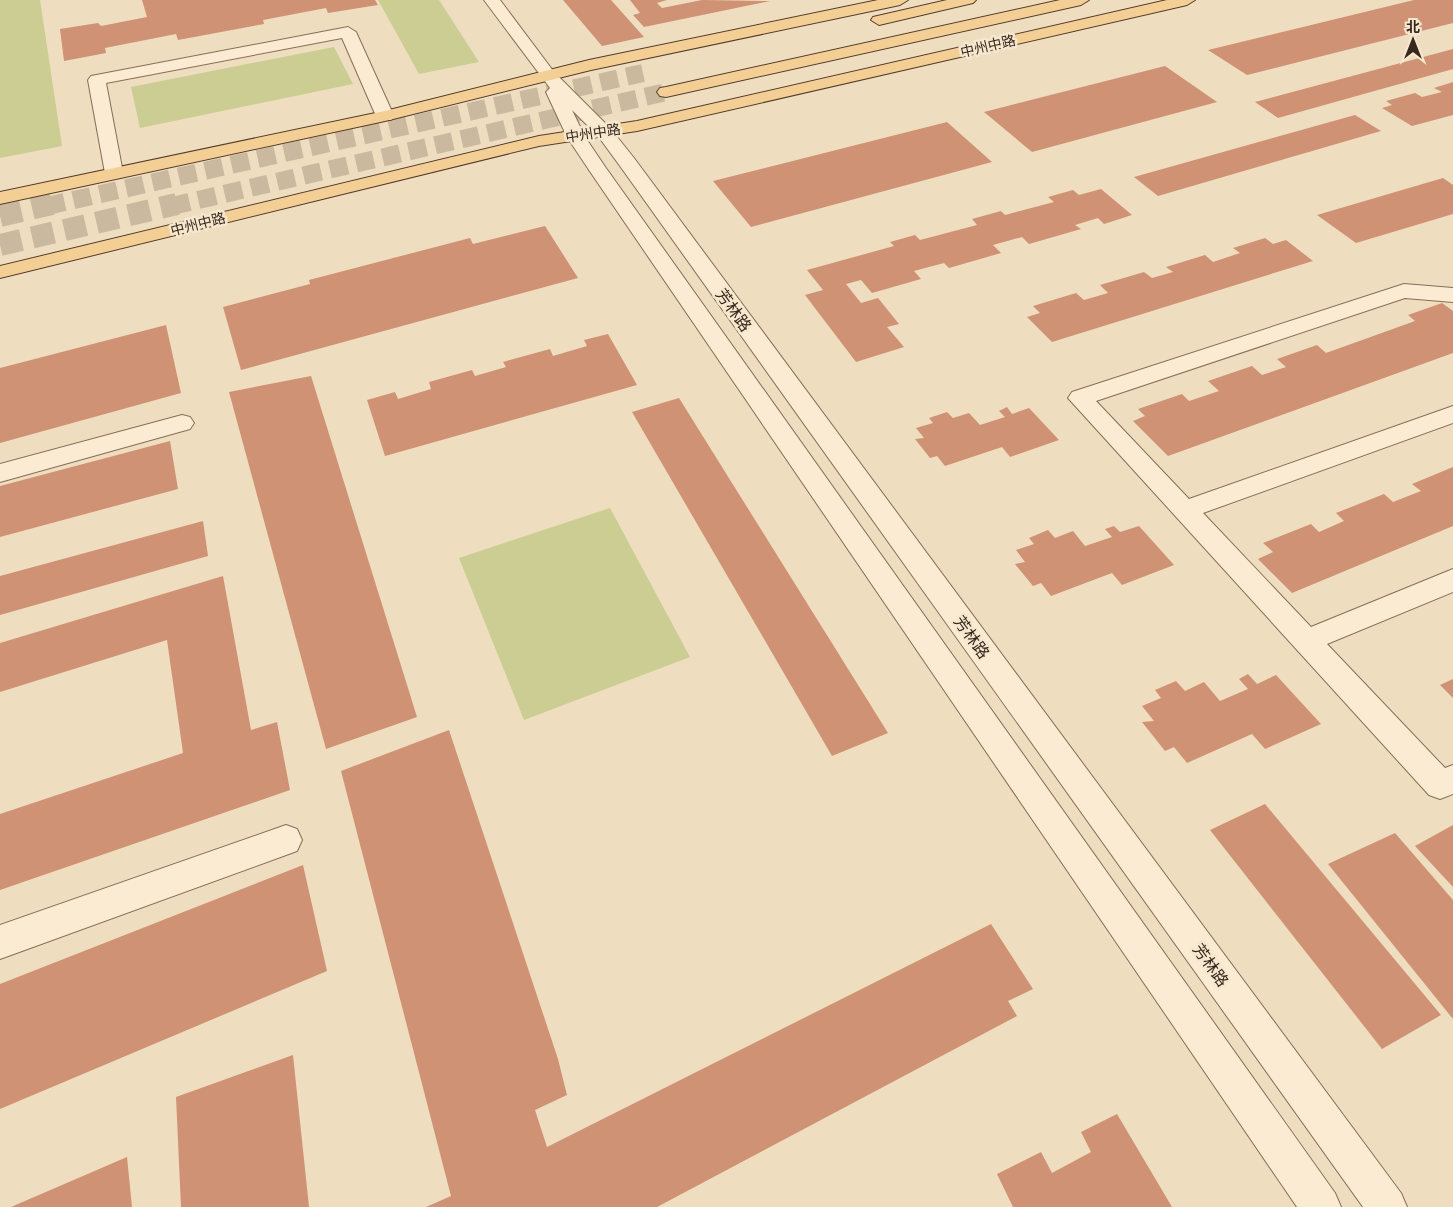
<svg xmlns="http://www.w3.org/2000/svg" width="1453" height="1207" font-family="'PT Serif','Noto Sans SC',serif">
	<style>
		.green { fill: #cbcd93 }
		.building { fill: #cf9274 }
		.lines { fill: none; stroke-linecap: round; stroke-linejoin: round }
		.major-tunnel-far1 { stroke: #cab99e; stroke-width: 18; stroke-dasharray: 18 9; stroke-linecap: butt }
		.major-tunnel { stroke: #cab99e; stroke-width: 22; stroke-dasharray: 22 11; stroke-linecap: butt }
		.minor-casing { stroke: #886d57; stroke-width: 2 }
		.major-casing { stroke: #563c2c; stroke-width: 2 }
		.minor { fill: #faebd2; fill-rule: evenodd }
		.major { fill: #f4cf95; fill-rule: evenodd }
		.labels { text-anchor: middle; stroke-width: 5; stroke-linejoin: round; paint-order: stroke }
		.far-street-label { font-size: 14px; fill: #37271c; stroke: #f6e8cf }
		.street-label { font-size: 16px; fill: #37271c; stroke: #f6e8cf }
	</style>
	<rect width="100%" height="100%" fill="#efddbf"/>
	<g class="green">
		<path d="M0,0h40l22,146 -62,12z"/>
		<path d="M378,0h61l40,62 -60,12z"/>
		<path d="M334,47l19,37 -213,44 -9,-41z"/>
		<path d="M610,508l80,149 -166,63 -65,-162z"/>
	</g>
	<g class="building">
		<path d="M142,0h233l3,5 -50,8 -2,-5 -63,12 1,4 -86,16 -2,-6 -71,14 1,5 -42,8 -4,-32 38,-6 3,3 46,-9z"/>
		<path d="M563,0h48l33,37 -42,9z"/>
		<path d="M630,0h37l-10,3 5,5 40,-8 68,1 -126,26 -11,-12 7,-2z"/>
		<path d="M1414,0h39v23l-206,52 -39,-25z"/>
		<path d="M1453,49v20l-175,49 -23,-16z"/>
		<path d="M1165,66l52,36 -185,50 -48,-40z"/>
		<path d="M1453,82v33l-41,11 -30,-18 10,-3 -6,-4 29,-8 7,4 20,-5 -8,-4z"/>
		<path d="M1355,115l26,16 -223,65 -24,-19z"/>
		<path d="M947,122l45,40 -241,65 -38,-46z"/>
		<path d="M1443,178l10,7v29l-97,29 -39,-28z"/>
		<path d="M1101,189l31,26 -28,9 -6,-6 -23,7 6,4 -52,15 -7,-7 -29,8 8,8 -52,15 -5,-5 -30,8 7,8 -49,14 -11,-13 -15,4 15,19 17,-5 21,26 -12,3 17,20 -48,15 -51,-67 18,-5 -16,-20 87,-24 -4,-4 25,-7 5,5 57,-15 -5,-6 29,-8 4,4 49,-13 -6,-5 25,-7 6,5z"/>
		<path d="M545,226l33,52 -337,92 -18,-63 87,-23 -1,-4 161,-42 3,6z"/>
		<path d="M1265,238l8,6 13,-4 27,21 -261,81 -25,-25 13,-4 -7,-7 43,-13 8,7 24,-7 -8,-8 44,-13 8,6 21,-6 -7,-5 39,-12 8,7 27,-9 -7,-5z"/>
		<path d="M1442,303l11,8v42l-285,103 -35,-35 12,-5 -7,-7 44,-15 7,7 30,-10 -11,-10 44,-15 10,9 24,-8 -9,-8 40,-14 9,8 89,-32 -7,-6z"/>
		<path d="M166,325l15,68 -181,50v-75z"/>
		<path d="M608,334l29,51 -252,71 -18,-56 28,-8 3,7 33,-10 -2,-7 43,-12 3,6 31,-9 -3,-5 47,-13 3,7 34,-10 -3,-6z"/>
		<path d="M311,376l106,341 -91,32 -97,-357z"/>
		<path d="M679,398l209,335 -56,23 -200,-344z"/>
		<path d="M1007,407l5,7 17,-6 30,32 -49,17 -8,-10 -57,19 -8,-10 -7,2 -15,-19 9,-1 -8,-10 17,-5 -4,-5 18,-6 6,6 16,-5 11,12 25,-8 -6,-6z"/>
		<path d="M170,441l8,48 -178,48v-51z"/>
		<path d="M1453,467v59l-161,67 -34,-34 15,-7 -10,-9 48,-19 8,8 25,-11 -8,-8 48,-19 9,8 28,-11 -9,-7z"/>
		<path d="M203,521l5,35 -208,59v-39z"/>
		<path d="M1114,526l6,6 19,-6 35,39 -52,20 -10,-12 -61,23 -10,-13 -8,3 -18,-22 10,-2 -9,-12 18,-6 -5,-6 19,-8 7,8 18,-7 12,15 27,-9 -7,-8z"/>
		<path d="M223,576l28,154 26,-8 13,68 -290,100v-76l183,-61 -16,-113 -167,52v-49z"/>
		<path d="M1248,674l9,10 19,-9 45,49 -56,25 -13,-15 -65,29 -13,-16 -9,4 -23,-29 12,-1 -12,-15 19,-8 -6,-8 21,-9 9,10 19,-9 16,19 28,-12 -9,-10z"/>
		<path d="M1453,679v19l-13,-13z"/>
		<path d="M449,730l109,329 9,36 -32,15 12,37 444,-223 42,65 -25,12 9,15 -360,191h-231l25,-11 -110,-425z"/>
		<path d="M1265,804l176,211 -59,34 -172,-219z"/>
		<path d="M1453,825v62l-38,-41z"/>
		<path d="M1395,833l58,67v119l-125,-155z"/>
		<path d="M303,865l24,106 -327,138v-125z"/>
		<path d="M293,1055l16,152h-128l-5,-110z"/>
		<path d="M1117,1114l55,93h-159l-16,-33 44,-22 11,21 39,-21 -10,-20z"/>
		<path d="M127,1157l5,50h-121z"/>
	</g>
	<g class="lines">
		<g class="major-tunnel-far1">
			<path d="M47,206l596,-133"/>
			<path d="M172,206l494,-114"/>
		</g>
		<g class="major-tunnel">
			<path d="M0,216l52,-12"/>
			<path d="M0,245l177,-41"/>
		</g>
		<defs>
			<g id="minor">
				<path d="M484,0h16l54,72 56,56 24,30 767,1035 6,14h-44l-743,-1041 -22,-30 -26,-26 13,27 21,31 729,1025 6,14h-44l-708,-1037 -22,-33 -21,-45 4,-4z"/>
				<path d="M348,27l8,5 38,84 -3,4h-12l-3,-4 -34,-78 -236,45 17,90 -2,4h-14l-2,-4 -17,-93 3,-4z"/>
				<path d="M1404,284l49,4v14l-48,-4 -309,103 93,98 264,-93v17l-250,90 108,114 142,-58v23l-126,52 118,124 8,-3v29l-13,5 -11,-4 -361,-397 4,-6z"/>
				<path d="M182,415l8,2 4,6 -4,6 -190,53v-18z"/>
				<path d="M286,825l11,4 5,11 -5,11 -297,108v-34z"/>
			</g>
			<g id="major">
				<path d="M878,0h30l-8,5 -309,65 -206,51 -385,83v-12l385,-81 204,-51z"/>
				<path d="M947,0h29l-3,3 -94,22 -8,-5 2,-3z"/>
				<path d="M1060,0h29l-8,5 -415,92 -6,-1 -3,-4 3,-4 6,-1z"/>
				<path d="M1167,0h28l-8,5 -550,126 -98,15 -539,132v-12l539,-130 98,-15z"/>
			</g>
		</defs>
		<use href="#minor" class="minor-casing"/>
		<use href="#major" class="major-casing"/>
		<use href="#minor" class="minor"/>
		<use href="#major" class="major"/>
	</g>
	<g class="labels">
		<g class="far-street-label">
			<text transform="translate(988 46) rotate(-13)" y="5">中州中路</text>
			<text transform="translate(593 133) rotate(-9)" y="5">中州中路</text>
			<text transform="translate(198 224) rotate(-14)" y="5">中州中路</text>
		</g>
		<g class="street-label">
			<text transform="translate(734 310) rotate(54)" y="6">芳林路</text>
			<text transform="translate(972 637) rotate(54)" y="6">芳林路</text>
			<text transform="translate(1211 965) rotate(54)" y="6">芳林路</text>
		</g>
	</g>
	<g transform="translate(1413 40)" stroke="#f6e8cf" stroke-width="4" paint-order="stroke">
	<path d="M0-4L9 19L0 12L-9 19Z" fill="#37271c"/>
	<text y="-8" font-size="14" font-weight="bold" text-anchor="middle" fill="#37271c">北</text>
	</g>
</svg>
